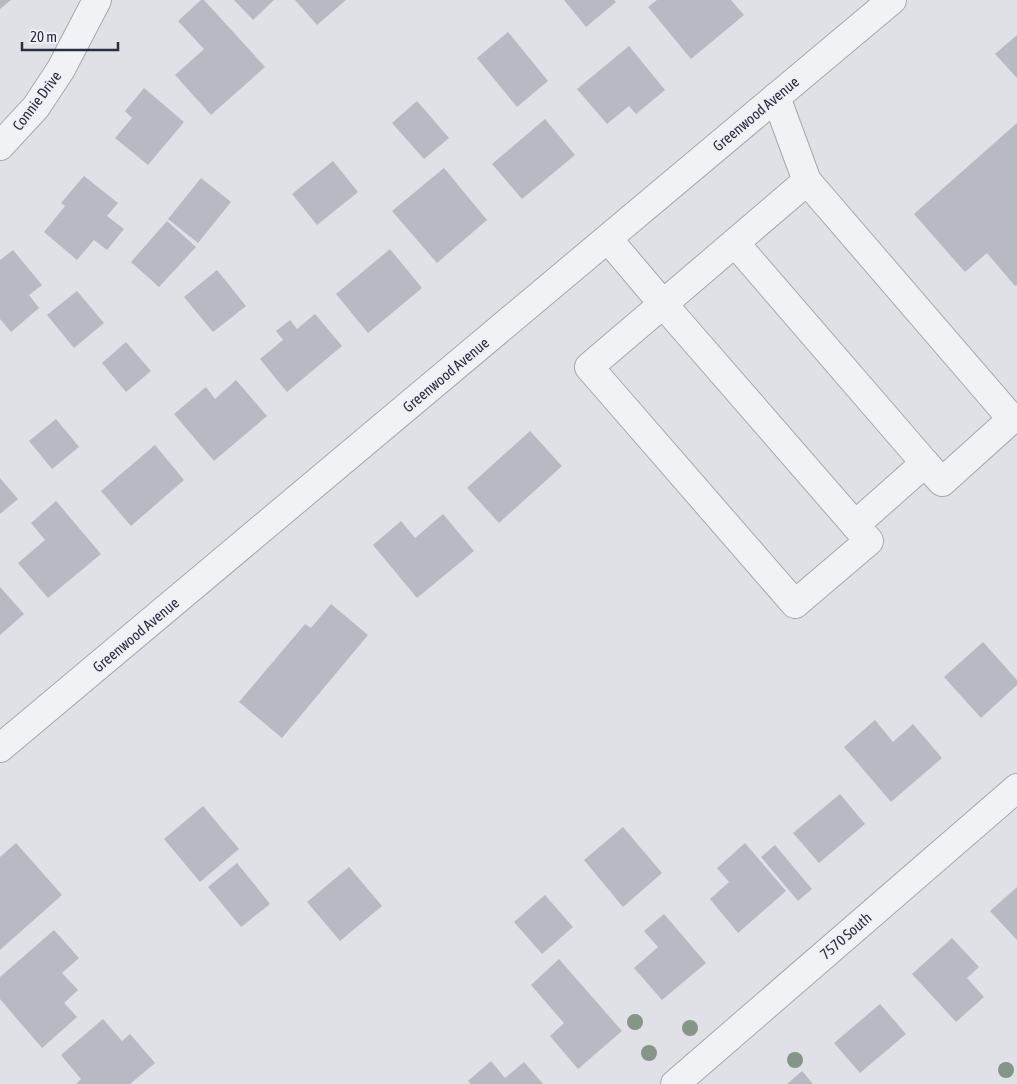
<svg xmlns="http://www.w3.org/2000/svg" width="1017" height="1084" font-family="'Asap Condensed',sans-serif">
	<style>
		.building { fill: #b7bac3 }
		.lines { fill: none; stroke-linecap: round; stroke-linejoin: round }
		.minor-casing { stroke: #a5a8b1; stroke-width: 30 }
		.minor { stroke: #f1f2f6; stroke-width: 28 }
		.tree { fill: #859587 }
		.labels { text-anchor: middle; stroke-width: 4; stroke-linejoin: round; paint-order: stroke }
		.street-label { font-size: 15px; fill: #292e3d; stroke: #eef0f5 }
	</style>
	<rect width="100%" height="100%" fill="#dfe1e7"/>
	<g class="building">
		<path d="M0,0h11l-11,9z"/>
		<path d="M201,0h3l61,67 -54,48 -36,-40 29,-26 -26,-28z"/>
		<path d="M234,0h40l-21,20z"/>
		<path d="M295,0h51l-29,25z"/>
		<path d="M564,0h50l2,2 -30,25z"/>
		<path d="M657,0h74l13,15 -53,44 -43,-52z"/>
		<path d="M508,32l40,49 -31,26 -40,-49z"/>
		<path d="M1017,35v43l-22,-24z"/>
		<path d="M629,46l36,44 -29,24 -7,-8 -22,18 -30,-35z"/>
		<path d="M144,88l40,34 -36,43 -33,-27 17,-20 -7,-7z"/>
		<path d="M417,101l32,37 -25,21 -32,-36z"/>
		<path d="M545,119l30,36 -53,44 -30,-35z"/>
		<path d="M1017,123v162l-2,1 -28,-33 -22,19 -51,-58z"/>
		<path d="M333,161l25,31 -41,33 -25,-31z"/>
		<path d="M444,168l43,52 -50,43 -45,-52z"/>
		<path d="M84,176l34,27 -11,13 17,13 -17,21 -13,-10 -17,20 -33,-28 21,-26 -4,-3z"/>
		<path d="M201,178l30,24 -33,41 -30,-24z"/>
		<path d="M167,221l29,26 -37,40 -28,-25z"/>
		<path d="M390,249l32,39 -54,45 -32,-39z"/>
		<path d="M13,250l29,35 -13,10 10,13 -28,24 -11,-13v-59z"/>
		<path d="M217,270l29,36 -33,26 -29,-35z"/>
		<path d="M77,291l27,32 -30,25 -27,-33z"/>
		<path d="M315,314l27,32 -55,46 -27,-33 23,-19 -7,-9 14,-11 7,9z"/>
		<path d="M126,342l25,29 -25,21 -24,-29z"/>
		<path d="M236,380l31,36 -53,45 -40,-47 32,-27 9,12z"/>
		<path d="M56,419l23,28 -27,22 -23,-28z"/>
		<path d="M530,431l32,35 -63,57 -32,-35z"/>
		<path d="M155,445l29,35 -53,46 -30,-35z"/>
		<path d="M0,478l18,21 -18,15z"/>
		<path d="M56,501l45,53 -53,44 -30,-35 27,-23 -14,-17z"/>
		<path d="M443,514l31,37 -57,47 -44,-53 28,-24 14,17z"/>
		<path d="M0,587l24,27 -24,21z"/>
		<path d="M331,604l37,31 -86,103 -43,-36 66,-78 6,4z"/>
		<path d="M983,642l34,38v5l-36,33 -37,-41z"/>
		<path d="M875,720l18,22 20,-18 29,34 -51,44 -47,-55z"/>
		<path d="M840,794l25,30 -46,39 -26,-30z"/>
		<path d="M203,806l36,43 -39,33 -36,-43z"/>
		<path d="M623,827l39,46 -39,34 -39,-47z"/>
		<path d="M16,843l46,52 -62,55v-93z"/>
		<path d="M745,843l41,48 -48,42 -28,-34 19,-17 -12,-14z"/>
		<path d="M775,845l37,44 -14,12 -37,-44z"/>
		<path d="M237,863l33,41 -29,23 -33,-40z"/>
		<path d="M349,867l33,39 -42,35 -33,-39z"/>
		<path d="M1017,887v53l-27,-29z"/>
		<path d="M545,895l28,32 -31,27 -28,-32z"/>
		<path d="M664,914l42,49 -44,37 -28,-32 24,-21 -14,-16z"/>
		<path d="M54,930l25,28 -17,15 16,17 -14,13 13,14 -35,31 -42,-49v-22z"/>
		<path d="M952,938l27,29 -12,11 17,19 -28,25 -44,-48z"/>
		<path d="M559,959l63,72 -44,38 -28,-33 14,-13 -33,-38z"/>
		<path d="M880,1004l26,30 -46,39 -26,-30z"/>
		<path d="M103,1019l19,22 8,-7 25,29 -25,21h-54l5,-5 -20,-24z"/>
		<path d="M491,1061l14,17 19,-16 19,22h-72l-3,-3z"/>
		<path d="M802,1071l11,13h-26z"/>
	</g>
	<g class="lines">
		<defs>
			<g id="minor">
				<path d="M0,146l36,-39 25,-38 36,-69"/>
				<path d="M807,181l205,238 -70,63 -17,-19"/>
				<path d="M608,239l55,65 144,-123 -31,-84"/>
				<path d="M735,243l190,220 -70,62"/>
				<path d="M663,304l206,237 -74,63 -206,-237z"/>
				<path d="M0,748l892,-748"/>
				<path d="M675,1084l342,-296"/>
			</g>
		</defs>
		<use href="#minor" class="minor-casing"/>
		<use href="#minor" class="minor"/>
	</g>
	<g class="tree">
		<circle cx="635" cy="1022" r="8"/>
		<circle cx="690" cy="1028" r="8"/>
		<circle cx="649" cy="1053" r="8"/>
		<circle cx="795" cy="1060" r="8"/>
		<circle cx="1006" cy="1070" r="8"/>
	</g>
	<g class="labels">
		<g class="street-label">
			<text transform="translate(37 101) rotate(-53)" y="5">Connie Drive</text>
			<text transform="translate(756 114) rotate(-40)" y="5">Greenwood Avenue</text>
			<text transform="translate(446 375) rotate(-40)" y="5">Greenwood Avenue</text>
			<text transform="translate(136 635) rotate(-40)" y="5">Greenwood Avenue</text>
			<text transform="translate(846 936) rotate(-41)" y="5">7570 South</text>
		</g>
	</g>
	<path d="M22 42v8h96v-8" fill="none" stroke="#292e3d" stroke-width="2.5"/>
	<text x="30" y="42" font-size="15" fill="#292e3d" stroke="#eef0f5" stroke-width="4" paint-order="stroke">20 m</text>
</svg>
